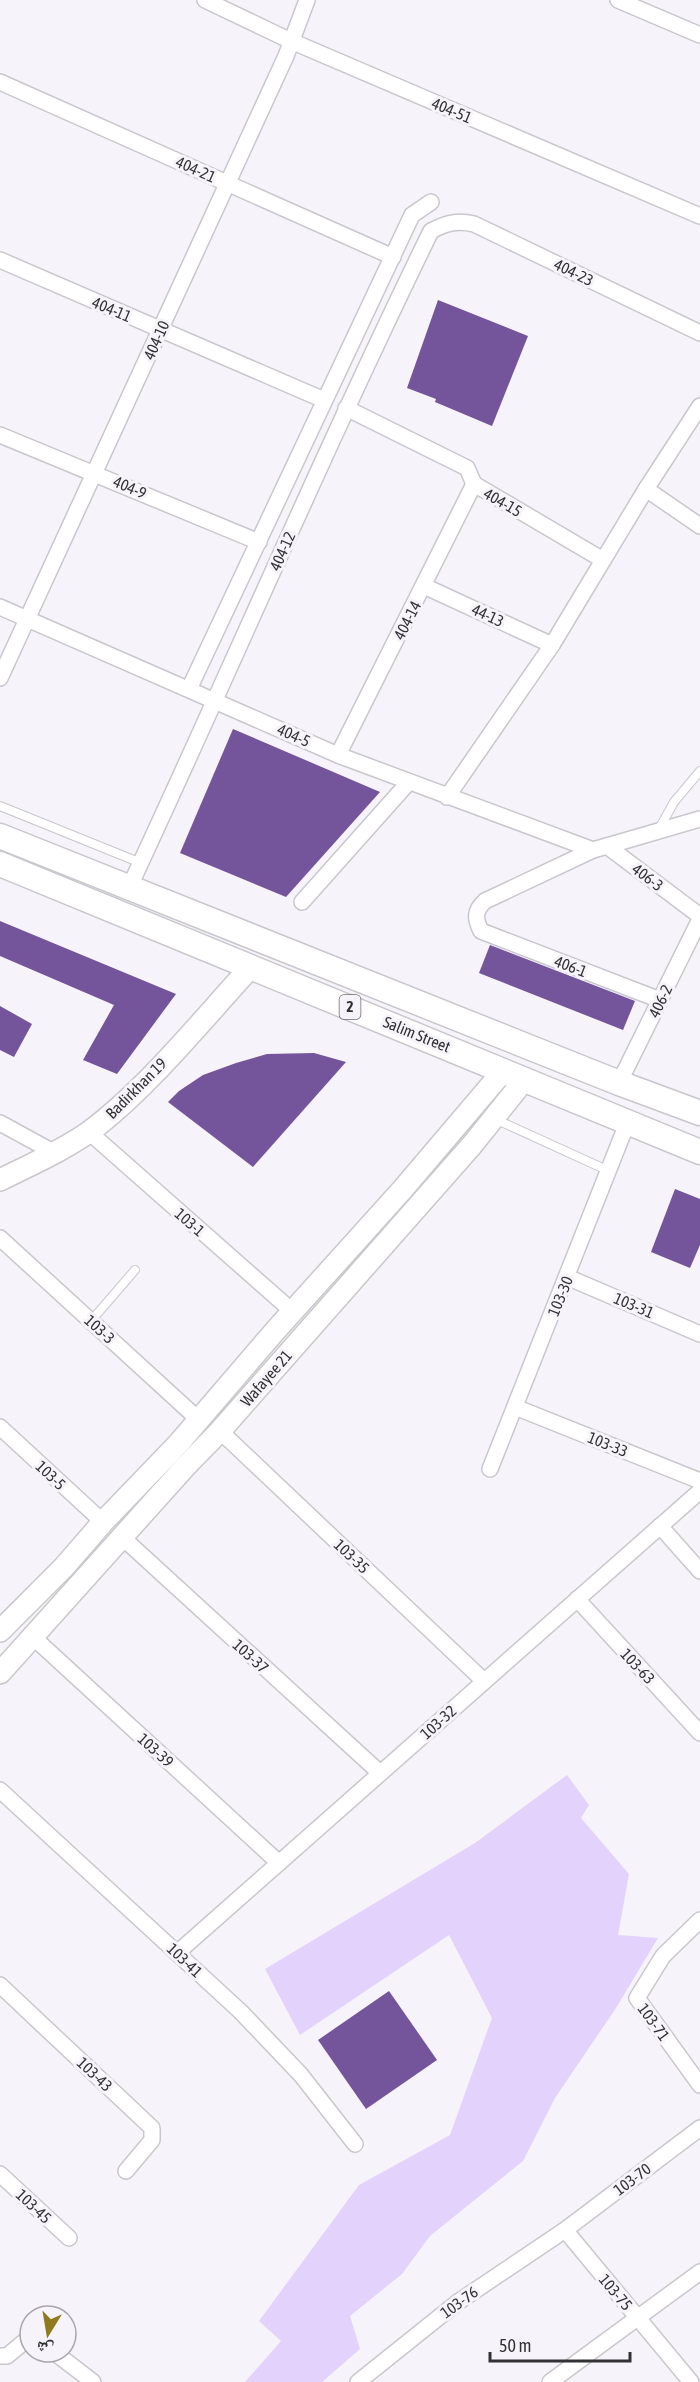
<svg xmlns="http://www.w3.org/2000/svg" width="700" height="2382" font-family="'Asap Condensed','Noto Naskh Arabic',sans-serif">
	<style>
		.green { fill: #e3d2fc }
		.building { fill: #74549a }
		.lines { fill: none; stroke-linecap: round; stroke-linejoin: round }
		.lane-casing { stroke: #c9c7cd; stroke-width: 10 }
		.street-casing { stroke: #c9c7cd; stroke-width: 18 }
		.secondary-casing { stroke: #c9c7cd; stroke-width: 24 }
		.primary-casing { stroke: #c9c7cd; stroke-width: 27 }
		.lane { stroke: #fff; stroke-width: 8 }
		.street { stroke: #fff; stroke-width: 15 }
		.secondary { stroke: #fff; stroke-width: 21 }
		.primary { stroke: #fff; stroke-width: 24 }
		.labels { text-anchor: middle; stroke-width: 6; stroke-linejoin: round; paint-order: stroke }
		.shield { fill: #f6f3fa; stroke: #6d6b6f; stroke-width: 1.5 }
		.shield-label { font-size: 15px; font-weight: bold; fill: #323134 }
		.street-label { font-size: 16px; fill: #323134; stroke: #f6f3fa }
	</style>
	<rect width="100%" height="100%" fill="#f6f3fa"/>
	<path class="green" d="M567,1775l22,30 -8,13 48,56 -11,61 40,3 -42,70 -61,90 -32,63 -93,75 -28,38 -52,42 10,33 -38,33h-77l36,-41 -22,-20 100,-136 91,-50 42,-117 -43,-83 -149,100 -35,-66 210,-126z"/>
	<g class="building">
		<path d="M438,300l90,36 -36,90 -57,-24 1,-3 -29,-11z"/>
		<path d="M233,729l147,63 -94,105 -106,-44z"/>
		<path d="M0,921l176,73 -59,80 -34,-14 31,-55 -114,-49z"/>
		<path d="M490,945l145,56 -12,29 -144,-57z"/>
		<path d="M0,1006l32,18 -18,33 -14,-7z"/>
		<path d="M314,1053l32,9 -93,105 -85,-65 11,-11 24,-16 33,-12 31,-9z"/>
		<path d="M675,1189l25,10v46l-10,23 -39,-16z"/>
		<path d="M389,1991l48,69 -71,49 -48,-69z"/>
	</g>
	<g class="lines">
		<defs>
			<g id="lane">
				<path d="M0,806l141,57"/>
				<path d="M658,831l16,-29 26,-31"/>
				<path d="M495,1119l114,52"/>
				<path d="M91,1321l44,-51"/>
			</g>
			<g id="street">
				<path d="M205,0l86,41 409,175"/>
				<path d="M618,0l82,35"/>
				<path d="M0,82l393,175"/>
				<path d="M0,260l324,140"/>
				<path d="M346,408l121,60 7,16 129,76"/>
				<path d="M0,435l259,107"/>
				<path d="M646,489l54,37"/>
				<path d="M424,586l128,59"/>
				<path d="M0,607l338,148 255,95"/>
				<path d="M0,678l286,-622 21,-56"/>
				<path d="M189,689l223,-474 19,-13"/>
				<path d="M338,755l136,-271"/>
				<path d="M447,797l105,-152 94,-156 54,-83"/>
				<path d="M607,846l93,-27"/>
				<path d="M129,888c102,-219 196,-440 302,-657 15,-8 26,-11 43,-7l226,109"/>
				<path d="M302,902l106,-119"/>
				<path d="M660,1000l-179,-69c-6,-12 -7,-20 4,-30l108,-51 14,-4 93,70"/>
				<path d="M619,1083l81,-164"/>
				<path d="M0,1123l55,30"/>
				<path d="M89,1132l203,179"/>
				<path d="M0,1238l199,182"/>
				<path d="M567,1277l133,57"/>
				<path d="M515,1407l185,74"/>
				<path d="M0,1427l103,95"/>
				<path d="M220,1431l264,250"/>
				<path d="M490,1469l138,-348"/>
				<path d="M660,1526l40,45"/>
				<path d="M123,1538l257,235"/>
				<path d="M577,1599l123,134"/>
				<path d="M33,1637l246,226"/>
				<path d="M0,1790l241,222 60,63 54,69"/>
				<path d="M700,1920l-37,36 -26,42 63,87"/>
				<path d="M177,1953l523,-462"/>
				<path d="M0,1985l152,143v12l-26,31"/>
				<path d="M0,2174l69,64"/>
				<path d="M565,2230l126,152"/>
				<path d="M54,2352l39,30"/>
				<path d="M0,2356h7l23,-19"/>
				<path d="M358,2382l100,-80 107,-72 135,-102"/>
				<path d="M550,2382l150,-110"/>
			</g>
			<g id="secondary">
				<path d="M0,1180c30,-15 62,-29 89,-48 58,-43 113,-112 162,-165"/>
				<path d="M0,1631l64,-64 39,-45 75,-78 97,-113 127,-141 102,-120"/>
				<path d="M0,1673l184,-205 36,-37 252,-286 53,-66"/>
			</g>
			<g id="primary">
				<path d="M0,836l619,247 81,30"/>
				<path d="M0,864l700,288"/>
			</g>
		</defs>
		<use href="#lane" class="lane-casing"/>
		<use href="#street" class="street-casing"/>
		<use href="#secondary" class="secondary-casing"/>
		<use href="#primary" class="primary-casing"/>
		<use href="#lane" class="lane"/>
		<use href="#street" class="street"/>
		<use href="#secondary" class="secondary"/>
		<use href="#primary" class="primary"/>
	</g>
	<g class="labels">
		<rect class="shield" x="339.5" y="995" width="21" height="24" rx="4.5"/>
		<g class="shield-label">
			<text x="350" y="1012">2</text>
		</g>
		<g class="street-label">
			<text transform="translate(452 110) rotate(23)" y="6">404-51</text>
			<text transform="translate(196 169) rotate(24)" y="6">404-21</text>
			<text transform="translate(574 272) rotate(26)" y="6">404-23</text>
			<text transform="translate(112 309) rotate(23)" y="6">404-11</text>
			<text transform="translate(156 340) rotate(-66)" y="6">404-10</text>
			<text transform="translate(130 487) rotate(23)" y="6">404-9</text>
			<text transform="translate(503 502) rotate(30)" y="6">404-15</text>
			<text transform="translate(282 551) rotate(-66)" y="6">404-12</text>
			<text transform="translate(488 615) rotate(25)" y="6">44-13</text>
			<text transform="translate(407 620) rotate(-63)" y="6">404-14</text>
			<text transform="translate(294 735) rotate(24)" y="6">404-5</text>
			<text transform="translate(648 877) rotate(37)" y="6">406-3</text>
			<text transform="translate(571 966) rotate(21)" y="6">406-1</text>
			<text transform="translate(660 1001) rotate(-64)" y="6">406-2</text>
			<text transform="translate(417 1034) rotate(22)" y="6">Salim Street</text>
			<text transform="translate(136 1088) rotate(-45)" y="6">Badirkhan 19</text>
			<text transform="translate(190 1222) rotate(41)" y="6">103-1</text>
			<text transform="translate(560 1296) rotate(-68)" y="6">103-30</text>
			<text transform="translate(634 1305) rotate(23)" y="6">103-31</text>
			<text transform="translate(100 1329) rotate(42)" y="6">103-3</text>
			<text transform="translate(266 1378) rotate(-49)" y="6">Wafayee 21</text>
			<text transform="translate(608 1444) rotate(22)" y="6">103-33</text>
			<text transform="translate(51 1475) rotate(43)" y="6">103-5</text>
			<text transform="translate(352 1556) rotate(43)" y="6">103-35</text>
			<text transform="translate(251 1656) rotate(42)" y="6">103-37</text>
			<text transform="translate(638 1666) rotate(47)" y="6">103-63</text>
			<text transform="translate(438 1722) rotate(-42)" y="6">103-32</text>
			<text transform="translate(156 1750) rotate(42)" y="6">103-39</text>
			<text transform="translate(185 1960) rotate(43)" y="6">103-41</text>
			<text transform="translate(654 2022) rotate(54)" y="6">103-71</text>
			<text transform="translate(95 2074) rotate(43)" y="6">103-43</text>
			<text transform="translate(632 2179) rotate(-37)" y="6">103-70</text>
			<text transform="translate(34 2206) rotate(43)" y="6">103-45</text>
			<text transform="translate(616 2292) rotate(50)" y="6">103-75</text>
			<text transform="translate(459 2302) rotate(-36)" y="6">103-76</text>
		</g>
	</g>
	<g transform="translate(48 2334) rotate(191)"><circle r="28" fill="#f6f3fa" stroke="#a8a5ab" stroke-width="1.5"/>
	<path d="M0-4.5L10 22L0 15L-10 22Z" fill="#91791f"/>
	<text y="-9" font-size="16" font-weight="bold" text-anchor="middle" fill="#323134">ش</text>
	</g>
	<path d="M490 2352v9h140v-9" fill="none" stroke="#323134" stroke-width="3"/>
	<text x="499" y="2352" font-size="18" fill="#323134" stroke="#f6f3fa" stroke-width="4.5" paint-order="stroke">50 m</text>
</svg>
